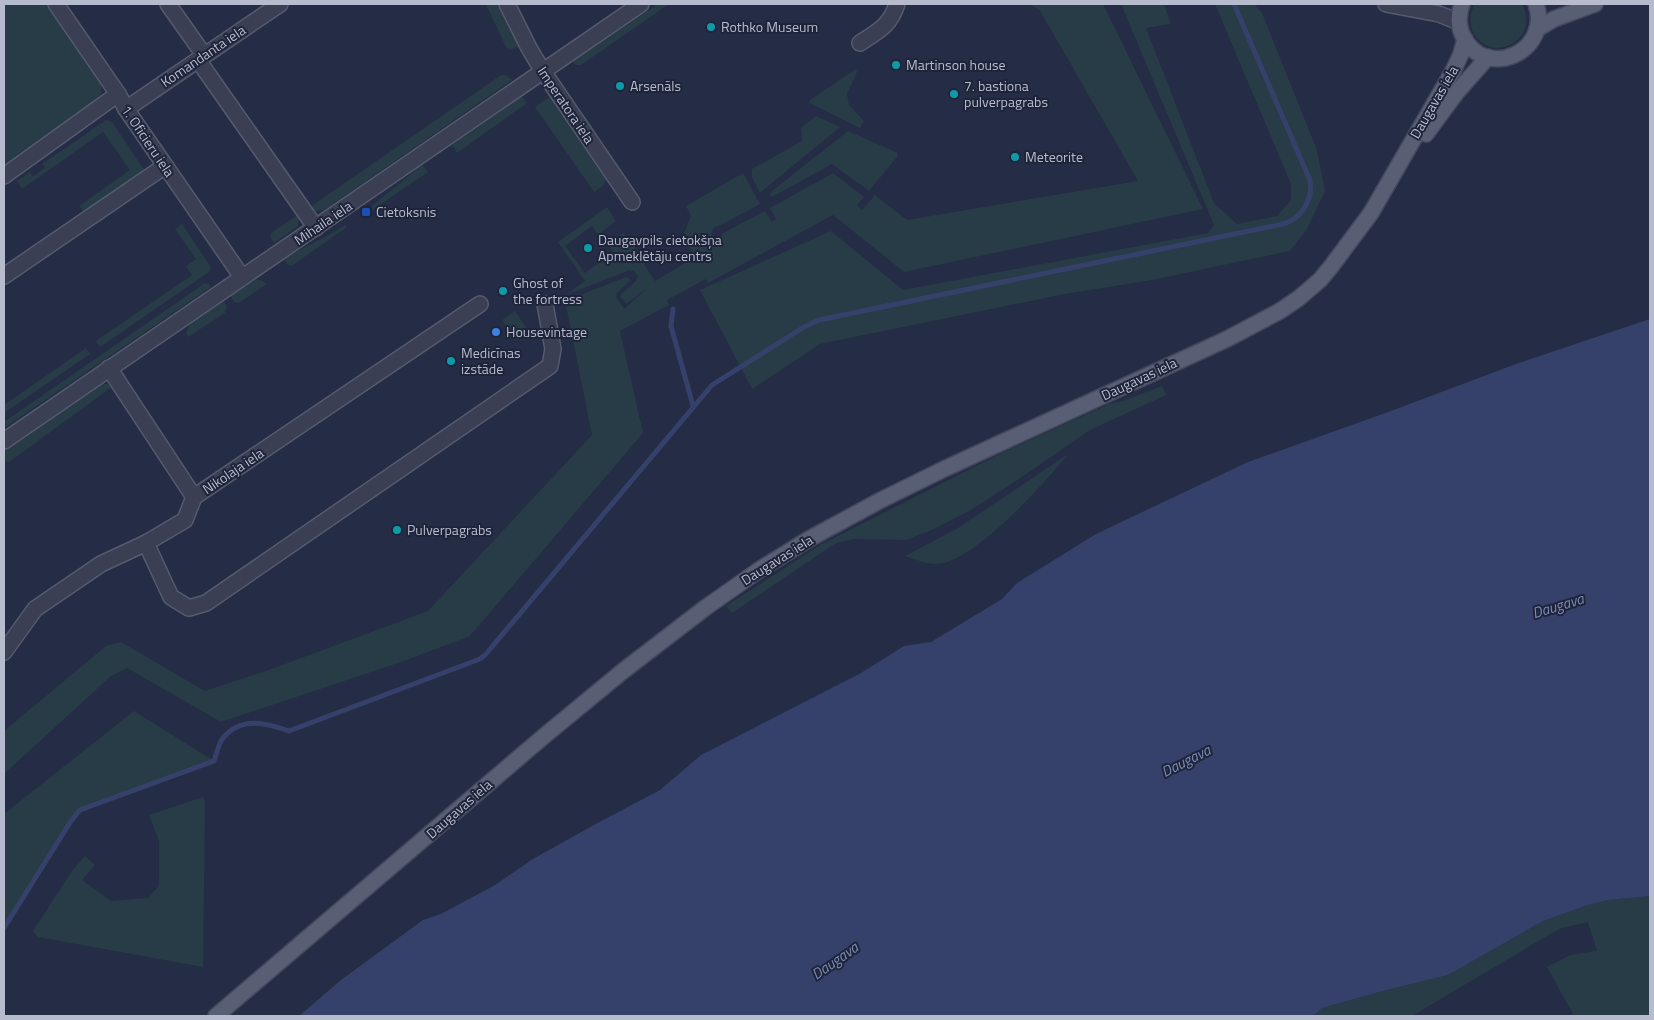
<svg xmlns="http://www.w3.org/2000/svg" width="1654" height="1020" font-family="'Titillium Web',sans-serif">
	<style>
		.green { fill: #273c46 }
		.water { fill: #36416b }
		.lines { fill: none; stroke-linecap: round; stroke-linejoin: round }
		.stream { stroke: #36416b; stroke-width: 5 }
		.minor-casing { stroke: #555a6f; stroke-width: 18 }
		.major-casing { stroke: #43485e; stroke-width: 18 }
		.minor { stroke: #3a3f54; stroke-width: 15 }
		.major { stroke: #585e74; stroke-width: 15 }
		.culture-dot { fill: #0f9aa8; stroke: #1e243a; stroke-width: 2 }
		.transit-dot { fill: #1a4fb4; stroke: #1e243a; stroke-width: 2 }
		.shop-dot { fill: #3f7fe0; stroke: #1e243a; stroke-width: 2 }
		.labels { text-anchor: middle; stroke-width: 4; stroke-linejoin: round; paint-order: stroke }
		.poi-label { font-size: 14px; fill: #b7bbce; stroke: #1e243a; text-anchor: start }
		.street-label { font-size: 14px; fill: #b7bbce; stroke: #1e243a }
		.water-label { font-size: 15px; font-style: italic; fill: #7c8ab7; stroke: #1e243a }
	</style>
	<rect width="100%" height="100%" fill="#252c45"/>
	<g class="green">
		<path d="M4,4h41l56,80 1,8 -5,7 -93,65z"/>
		<path d="M486,4h11l22,43 -9,3 -4,-3z"/>
		<path d="M658,4h11l-88,61h-6l-2,-3z"/>
		<path d="M1029,4h74l100,205 -299,63 -71,-57 -125,68 -2,-4 -39,21 2,5 -49,26 23,102 -173,203 -69,26 -180,60 -94,-54 -16,8 -107,98v-43l102,-85 15,-4 84,49 61,-20 162,-60 164,-176 -27,-134 61,-24 5,3 -14,13 -1,4 8,12 22,-20 -17,13 -3,1 -6,-6c4,-9 14,-10 18,-21l-4,-5 -4,-1 -64,25 19,-14 -27,-39 49,-35 9,14 -18,14 -6,-9 -27,20 20,27 28,-21 -5,-8 15,-11 13,15 -5,12 11,1 13,20 40,-24 -12,-21 8,-20 -5,-10 57,-33 17,31 -41,22 -5,1 -3,7 4,4 5,-1 3,-4 42,-22 7,11 4,-3 -6,-11 63,-35 31,24 -7,8 5,5 13,-15 32,25 231,-39 -99,-172z"/>
		<path d="M1121,4h43l7,20 -25,4 68,175 23,21 40,-8 14,-16v-16l-76,-180h39l8,9 55,137 8,41 -19,40 -16,20 -138,29 -87,14 -245,50 -68,45 -52,-99 131,-59 72,59 305,-57 6,-8z"/>
		<path d="M1475,4h47c20,38 -35,62 -50,26 -3,-9 -2,-18 3,-26z"/>
		<path d="M856,69l1,3 -10,22 2,11 15,16 -4,7 -51,-25 1,-3z"/>
		<path d="M501,75h5l6,5 -188,130 -11,1 -3,-4z"/>
		<path d="M522,96l5,7 -70,50 -5,-8z"/>
		<path d="M549,97l57,83 -4,7 -8,5 -59,-85z"/>
		<path d="M816,116l24,11 -80,66 -8,-16v-8l50,-28 -1,-13z"/>
		<path d="M106,120l6,2 33,49 -61,42 -5,-7 51,-36 -27,-38 -81,57 -5,-8 13,-9 3,4 12,-8 -3,-4z"/>
		<path d="M848,131l50,22 -1,4 -28,34 -37,-27 -60,33 -2,-2 2,-4z"/>
		<path d="M422,165l6,7 -59,40 -2,-2z"/>
		<path d="M296,216l3,1 -1,9 -24,17 -4,-6 1,-4z"/>
		<path d="M182,224l29,43 -2,5 -109,75 -4,-6 96,-66 -6,-9 10,-7 -21,-30z"/>
		<path d="M345,225l2,2 -54,38 -4,1 -5,-6c19,-14 42,-22 61,-35z"/>
		<path d="M255,280h6l6,4 -28,19 -5,-1 -4,-6z"/>
		<path d="M205,283l4,1 2,3 -207,141v-6z"/>
		<path d="M223,301l4,5 -2,7 -37,24 -2,-4 4,-9z"/>
		<path d="M515,311l13,19 -13,10 -13,-20z"/>
		<path d="M86,348l4,6 -86,59v-8z"/>
		<path d="M103,384h5l4,3 -103,75 -5,-2v-8z"/>
		<path d="M1162,386l4,9 -76,35 -80,55 -41,26 -35,18 -28,11 -52,-1 -18,4 -104,70 -6,-7 96,-62 180,-91 107,-49 11,-2z"/>
		<path d="M1068,454c-22,28 -94,108 -130,110 -11,1 -23,-5 -33,-8l53,-28z"/>
		<path d="M134,711l80,50 -134,49 -9,11 -66,106 -1,-113z"/>
		<path d="M203,797l2,5 -2,165 -165,-30 -5,-6 39,-60 13,-15 10,9 -13,15 29,21 37,-3 11,-12v-45l-10,-26z"/>
		<path d="M1650,896v120h-76l-27,-49 23,-12 27,-4 -9,-29 -26,6 -10,5 -140,83h-99l9,-8 61,-17 65,-16 95,-54 42,-15 23,-6z"/>
	</g>
	<path class="water" d="M1650,319v577l-42,4 -23,6 -42,15 -95,54 -65,16 -61,17 -9,8h-1014l42,-36 82,-60 18,-6 54,-29 38,-26 59,-33 68,-36 41,-35 160,-82 43,-27 27,-4 71,-43 15,-16 79,-49 152,-72 143,-51 125,-47z"/>
	<g class="lines">
		<g class="stream">
			<path d="M673,309l-2,17 22,80"/>
			<path d="M4,928l67,-107 9,-11 134,-49c3,-7 4,-17 9,-23 18,-22 44,-15 66,-7l191,-72 6,-5 226,-269 92,-58 15,-7 464,-96c3,-1 8,-3 11,-5 13,-10 20,-27 15,-41l-75,-174"/>
		</g>
		<defs>
			<g id="minor">
				<path d="M56,4l62,90 8,15 116,168"/>
				<path d="M168,4l36,51"/>
				<path d="M507,4l22,44 13,22 90,132"/>
				<path d="M1386,4l53,10 20,8"/>
				<path d="M860,43c18,-12 30,-17 37,-39"/>
				<path d="M198,60l118,168"/>
				<path d="M126,109l154,-105"/>
				<path d="M4,176l114,-82"/>
				<path d="M4,276l161,-110"/>
				<path d="M109,368l85,129"/>
				<path d="M4,441l637,-437"/>
				<path d="M146,543l25,54 18,11 17,-5 344,-237 3,-17 -8,-45"/>
				<path d="M4,652l31,-43 66,-45 45,-21 39,-23 9,-23 286,-193"/>
			</g>
			<g id="major">
				<path d="M1462,4c-4,11 -4,23 2,34 23,43 88,13 72,-34"/>
				<path d="M1537,29l17,-10 41,-15"/>
				<path d="M1426,134l31,-42 31,-35"/>
				<path d="M216,1016l327,-279 80,-66 82,-63 54,-38 50,-31 72,-39 63,-31 283,-130 53,-28 19,-13 21,-18 10,-12 41,-55 82,-142 8,-17 4,-15"/>
			</g>
		</defs>
		<use href="#minor" class="minor-casing"/>
		<use href="#major" class="major-casing"/>
		<use href="#minor" class="minor"/>
		<use href="#major" class="major"/>
	</g>
	<g class="culture-dot">
		<circle cx="711" cy="27" r="5"/>
		<circle cx="896" cy="65" r="5"/>
		<circle cx="620" cy="86" r="5"/>
		<circle cx="954" cy="94" r="5"/>
		<circle cx="1015" cy="157" r="5"/>
		<circle cx="588" cy="248" r="5"/>
		<circle cx="503" cy="291" r="5"/>
		<circle cx="451" cy="361" r="5"/>
		<circle cx="397" cy="530" r="5"/>
	</g>
	<rect class="transit-dot" x="361" y="207" width="10" height="10" rx="2.5"/>
	<circle class="shop-dot" cx="496" cy="332" r="5"/>
	<g class="labels">
		<g class="poi-label">
			<text x="721" y="32">Rothko Museum</text>
			<text x="906" y="70">Martinson house</text>
			<text x="630" y="91">Arsenāls</text>
			<text x="964" y="91">7. bastiona<tspan x="964" dy="16">pulverpagrabs</tspan></text>
			<text x="1025" y="162">Meteorite</text>
			<text x="376" y="217">Cietoksnis</text>
			<text x="598" y="245">Daugavpils cietokšņa<tspan x="598" dy="16">Apmeklētāju centrs</tspan></text>
			<text x="513" y="288">Ghost of<tspan x="513" dy="16">the fortress</tspan></text>
			<text x="506" y="337">Housevintage</text>
			<text x="461" y="358">Medicīnas<tspan x="461" dy="16">izstāde</tspan></text>
			<text x="407" y="535">Pulverpagrabs</text>
		</g>
		<g class="street-label">
			<text transform="translate(203 56) rotate(-34)" y="5">Komandanta iela</text>
			<text transform="translate(1434 102) rotate(-60)" y="5">Daugavas iela</text>
			<text transform="translate(566 105) rotate(56)" y="5">Imperatora iela</text>
			<text transform="translate(148 141) rotate(56)" y="5">1. Oficieru iela</text>
			<text transform="translate(323 223) rotate(-34)" y="5">Mihaila iela</text>
			<text transform="translate(1139 379) rotate(-25)" y="5">Daugavas iela</text>
			<text transform="translate(233 471) rotate(-34)" y="5">Nikolaja iela</text>
			<text transform="translate(777 560) rotate(-32)" y="5">Daugavas iela</text>
			<text transform="translate(459 809) rotate(-41)" y="5">Daugavas iela</text>
		</g>
		<g class="water-label">
			<text transform="translate(1558 606) rotate(-17)" y="5">Daugava</text>
			<text transform="translate(1186 761) rotate(-27)" y="5">Daugava</text>
			<text transform="translate(835 961) rotate(-35)" y="5">Daugava</text>
		</g>
	</g>
	<rect width="1654" height="1020" fill="none" stroke="#b7bbce" stroke-width="10"/>
</svg>
